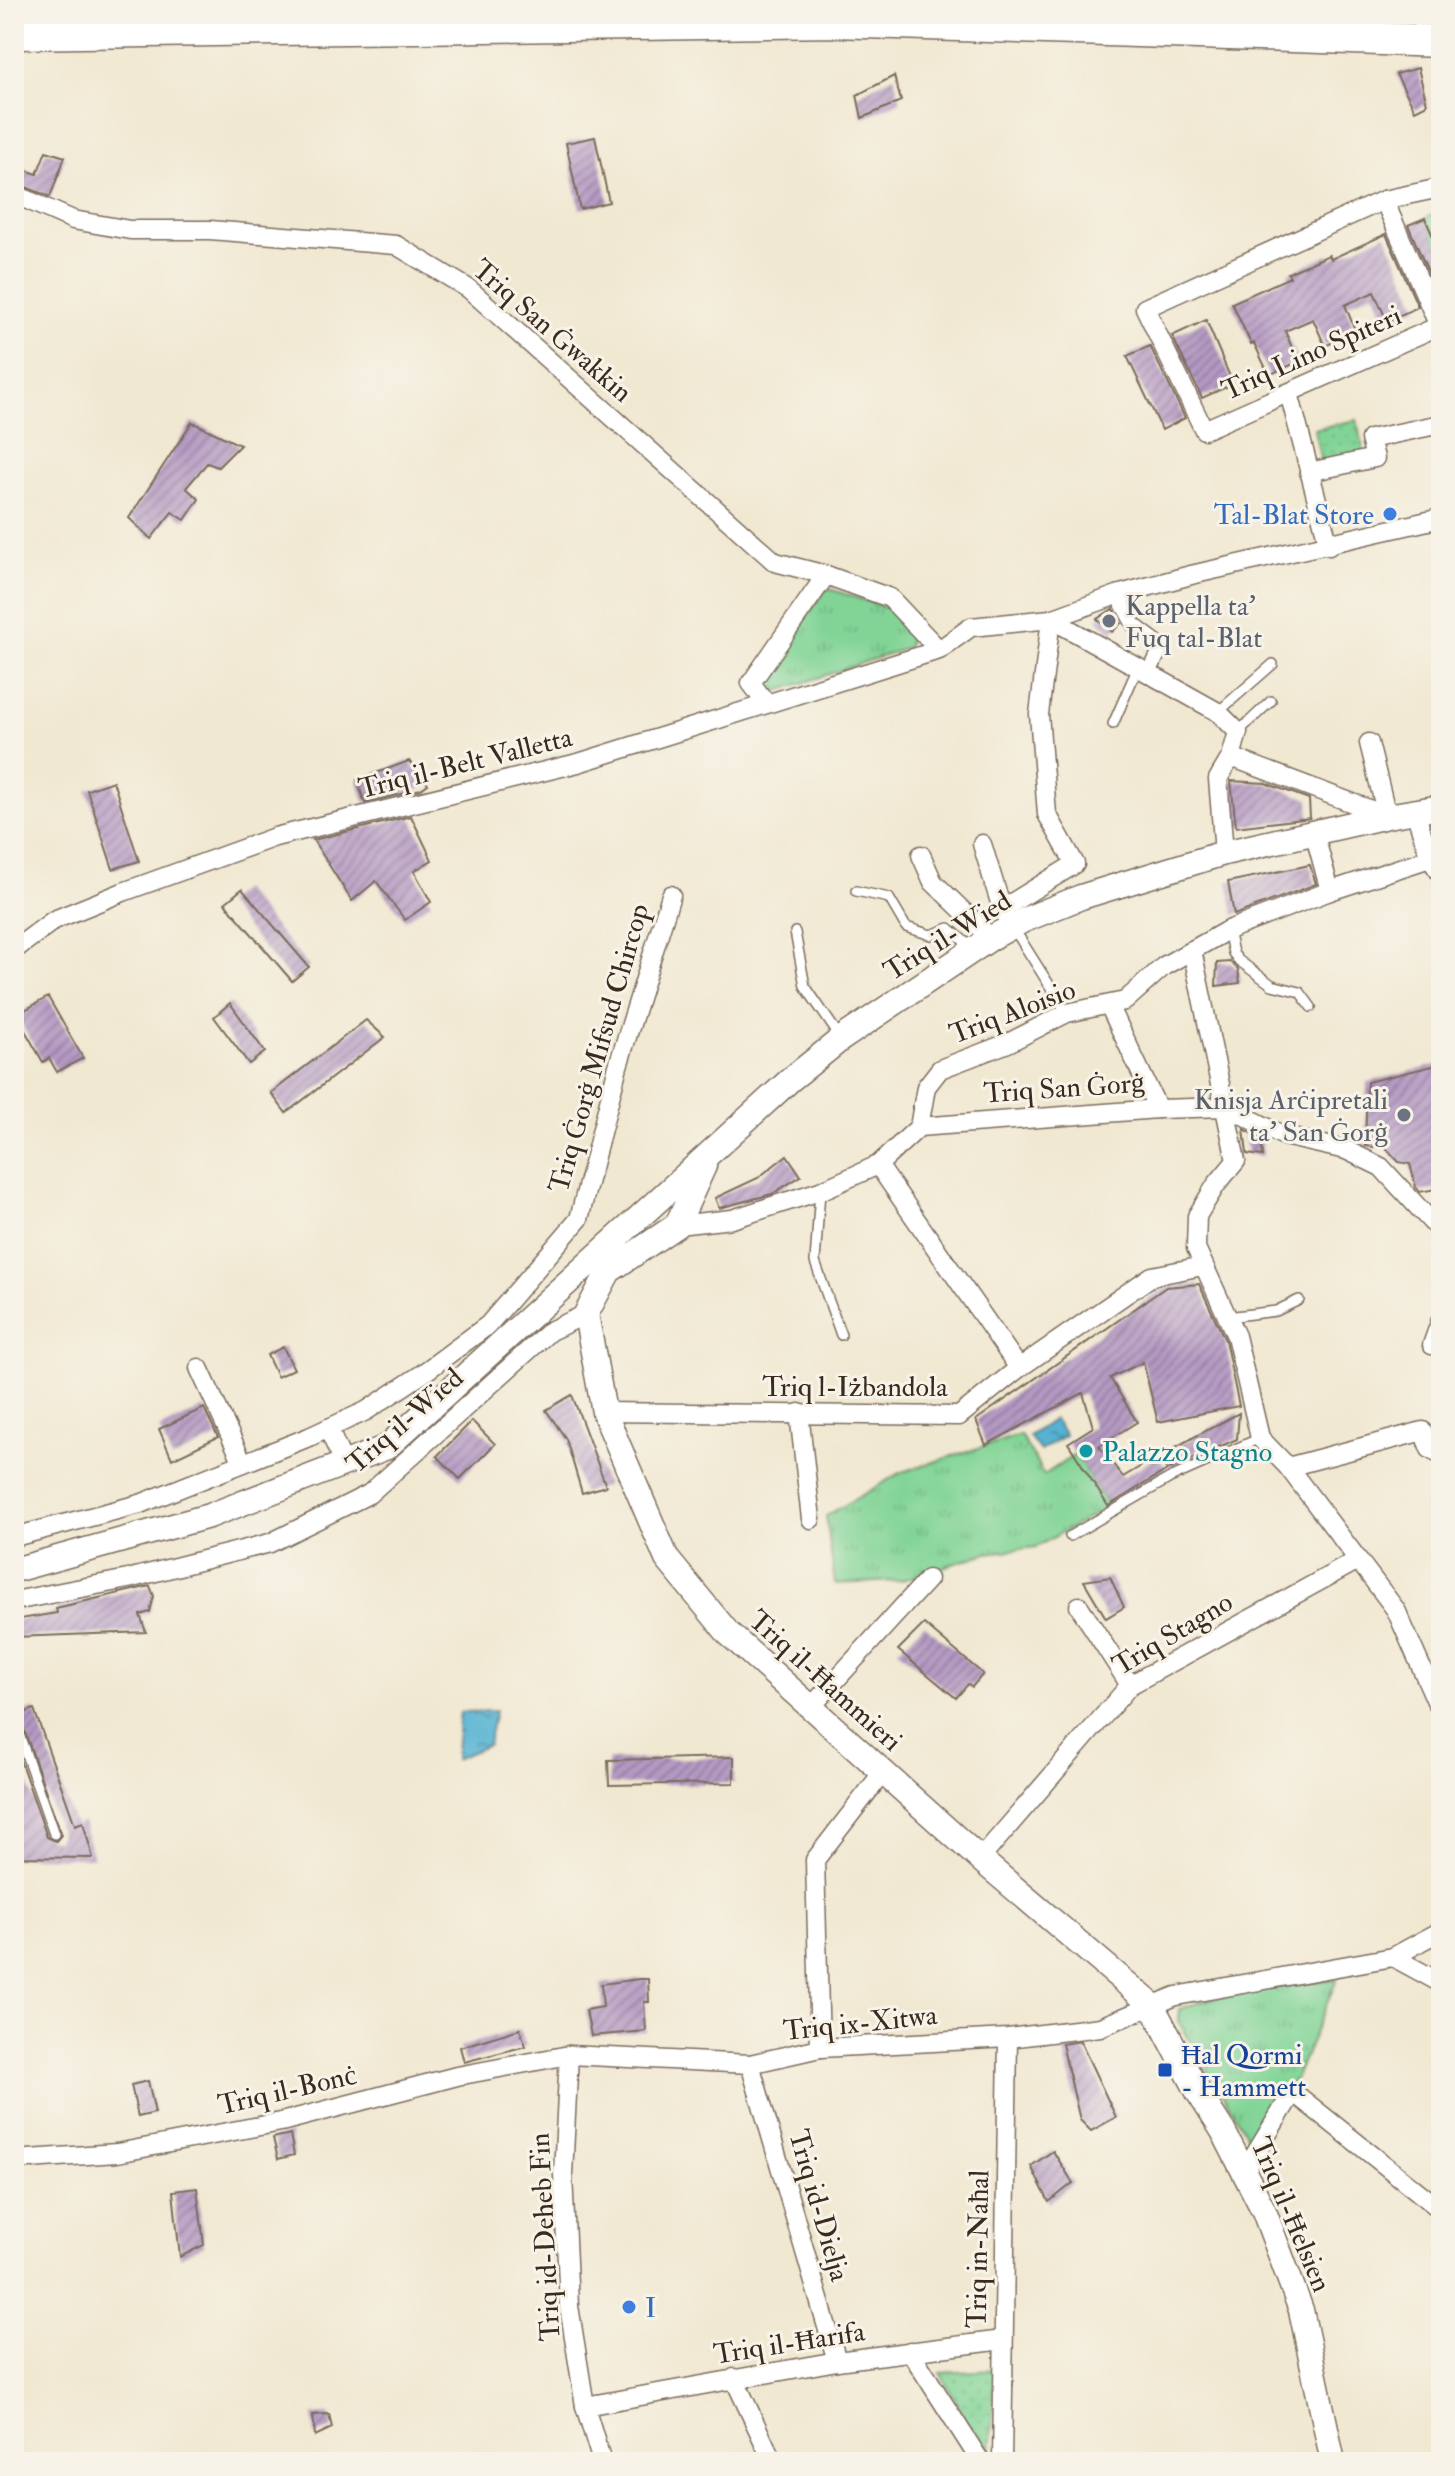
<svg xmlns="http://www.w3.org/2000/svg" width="1455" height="2476" font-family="'IM FELL Double Pica',serif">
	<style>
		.grass { fill: url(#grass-tufts); stroke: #5e7f5a; stroke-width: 2 }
		.park { fill: url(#park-dots); stroke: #5e7f5a; stroke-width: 2 }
		.water { fill: url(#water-ripples); stroke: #486e78; stroke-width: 2 }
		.building { fill: url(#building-hatch) }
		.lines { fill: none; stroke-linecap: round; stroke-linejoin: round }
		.service-casing { stroke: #7b6c5d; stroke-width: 12 }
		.pedestrian-casing { stroke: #7b6c5d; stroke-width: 17 }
		.minor-casing { stroke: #7b6c5d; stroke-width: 21 }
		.tertiary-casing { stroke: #7b6c5d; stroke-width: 27 }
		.trunk-casing { stroke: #7b6c5d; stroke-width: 35 }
		.service { stroke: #fff; stroke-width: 9 }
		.pedestrian { stroke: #fff; stroke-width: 14 }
		.minor { stroke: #fff; stroke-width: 18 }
		.tertiary { stroke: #fff; stroke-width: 24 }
		.trunk { stroke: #fff; stroke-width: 32 }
		.shop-dot { fill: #3f7fe0; stroke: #f7f3e8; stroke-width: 3 }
		.worship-dot { fill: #6b7280; stroke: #f7f3e8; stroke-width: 3 }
		.culture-dot { fill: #0f9aa8; stroke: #f7f3e8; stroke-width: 3 }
		.transit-dot { fill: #1a4fb4; stroke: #f7f3e8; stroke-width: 3 }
		.labels { text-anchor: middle; stroke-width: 6; stroke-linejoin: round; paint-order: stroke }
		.street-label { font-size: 28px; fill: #3b2a1e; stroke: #f7f3e8 }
		.shop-label { font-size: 28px; fill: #366cbe; stroke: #f7f3e8; text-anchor: end }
		.worship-label { font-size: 28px; fill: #5b616d; stroke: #f7f3e8; text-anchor: start }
		.culture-label { font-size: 28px; fill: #0d838f; stroke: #f7f3e8; text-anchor: start }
		.transit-label { font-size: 28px; fill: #164399; stroke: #f7f3e8; text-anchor: start }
	</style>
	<defs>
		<pattern id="grass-tufts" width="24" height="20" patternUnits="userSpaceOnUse" patternTransform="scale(2)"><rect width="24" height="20" fill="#81d496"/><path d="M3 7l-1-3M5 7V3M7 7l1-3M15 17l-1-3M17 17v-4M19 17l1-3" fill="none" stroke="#70b681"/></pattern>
		<pattern id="park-dots" width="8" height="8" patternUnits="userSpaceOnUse" patternTransform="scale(2)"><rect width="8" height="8" fill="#81d496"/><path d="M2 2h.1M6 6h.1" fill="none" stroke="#70b681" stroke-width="1.8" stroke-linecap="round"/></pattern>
		<pattern id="water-ripples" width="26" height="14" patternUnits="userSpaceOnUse" patternTransform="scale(2)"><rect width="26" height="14" fill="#55b2d3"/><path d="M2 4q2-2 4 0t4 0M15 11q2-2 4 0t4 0" fill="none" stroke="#4891ab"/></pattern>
		<pattern id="building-hatch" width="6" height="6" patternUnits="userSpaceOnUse" patternTransform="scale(2)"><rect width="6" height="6" fill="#b499c3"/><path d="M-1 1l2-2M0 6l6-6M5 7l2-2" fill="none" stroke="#947d9e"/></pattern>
	</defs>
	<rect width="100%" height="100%" fill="#f7f3e8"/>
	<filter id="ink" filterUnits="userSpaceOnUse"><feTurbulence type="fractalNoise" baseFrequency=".0125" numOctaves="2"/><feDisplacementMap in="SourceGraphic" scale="16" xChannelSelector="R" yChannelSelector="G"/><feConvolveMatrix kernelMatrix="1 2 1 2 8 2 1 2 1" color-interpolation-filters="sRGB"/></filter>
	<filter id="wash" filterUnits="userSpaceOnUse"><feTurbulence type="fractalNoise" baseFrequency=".006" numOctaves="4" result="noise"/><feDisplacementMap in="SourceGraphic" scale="32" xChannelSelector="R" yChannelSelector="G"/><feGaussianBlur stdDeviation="1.8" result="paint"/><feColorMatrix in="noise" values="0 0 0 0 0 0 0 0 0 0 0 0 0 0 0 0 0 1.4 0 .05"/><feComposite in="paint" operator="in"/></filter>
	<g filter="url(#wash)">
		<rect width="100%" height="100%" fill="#f1e8d1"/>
		<g class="grass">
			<path d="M1441,211v44l-16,-37z"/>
			<path d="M827,588l63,21 22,21 -5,18 -131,44 -15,-10z"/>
			<path d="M1020,1435l24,40 32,-21 32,53 -72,40 -49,6 -88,28 -64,3 -9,-68 76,-44z"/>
			<path d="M1337,1979l-41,98 -43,68 -75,-124 1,-12 50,-16z"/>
		</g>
		<g class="park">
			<path d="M1357,420l8,37 -43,9 -8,-37z"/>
			<path d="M995,2370l-5,92 -50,-89z"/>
		</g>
		<g class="water">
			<path d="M1054,1419l11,16 -25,16 -11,-15z"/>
			<path d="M495,1711l-7,34 -33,14 5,-47z"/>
		</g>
		<g id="blocks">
			<g class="building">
				<path d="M1418,68l9,36 -12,6 -19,-36z"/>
				<path d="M894,76l7,25 -39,17 -5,-23z"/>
				<path d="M595,137l14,65 -29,7 -14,-66z"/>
				<path d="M46,151l19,6 -15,40 -36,-15v-16l23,8z"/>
				<path d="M1425,218l16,37 -2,42 -31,-72z"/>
				<path d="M1386,234l32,73 -31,14 -13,-29 -29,13 11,27 -31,14 -12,-27 -28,12 13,31 -29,13 -15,-32 -3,1 -19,-41 58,-26 -2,-4 41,-18 2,4z"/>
				<path d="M1206,320l27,64 -31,14 -30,-62z"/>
				<path d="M1150,346l35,72 -23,12 -35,-74z"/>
				<path d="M192,422l48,23 -22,22 -11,-4 -21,25 13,11 -14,21 -13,-8 -21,27 -22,-21z"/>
				<path d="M1113,609l8,14 -9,9 -15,-13z"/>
				<path d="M409,761l19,23 -7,5 -56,14 -8,-23z"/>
				<path d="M113,781l26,80 -26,8 -26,-79z"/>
				<path d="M1231,781l34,2 44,16 1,19 -74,9z"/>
				<path d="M411,816l21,44 -18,11 17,31 -26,18 -29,-39 -24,20 -39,-61z"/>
				<path d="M1310,865l6,19 -82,31 -6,-33z"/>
				<path d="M242,889l67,78 -17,14 -67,-78z"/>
				<path d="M1230,962l8,7 2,14 -24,3 1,-23z"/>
				<path d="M48,997l35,61 -26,14 -8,-14 -6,4 -27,-47z"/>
				<path d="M230,1003l35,49 -16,12 -35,-47z"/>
				<path d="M366,1020l19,17 -99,76 -15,-20z"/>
				<path d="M1441,1064v124l-21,4 -4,-5 -6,-23 -11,-2 -13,-14 -21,-2 2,-64z"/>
				<path d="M1244,1129l17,9 2,18 -16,-2z"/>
				<path d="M787,1155l14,21 -29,18 -53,14 -4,-10 43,-20z"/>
				<path d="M1199,1284l26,56 14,66 -81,16 -15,-60 -33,16 27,44 -38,24 24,31 35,-21 9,14 -59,36 -40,-63 25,-16 -10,-34 -97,52 -10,-25 190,-133z"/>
				<path d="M283,1347l11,22 -17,8 -10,-22z"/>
				<path d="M572,1395l34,91 -24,7 -16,-54 -20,-29z"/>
				<path d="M204,1408l14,29 -46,22 -13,-30z"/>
				<path d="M1239,1413l-2,26 -67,30 -4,-17z"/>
				<path d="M472,1421l23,23 -35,35 -23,-23z"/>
				<path d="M1110,1577l14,30 -18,11 -22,-37z"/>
				<path d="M150,1586l4,10 -4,16 -10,3 6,17 -132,5v-17l43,-7 -1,-5z"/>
				<path d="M924,1624l59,50 -11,13 -4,-3 -12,14 -58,-48z"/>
				<path d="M34,1709l41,116 8,-3 10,36 -79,-1v-114l33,94 9,4 5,-6 -42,-120z"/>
				<path d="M734,1757v26l-125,2 -1,-25z"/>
				<path d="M639,1979h9l1,23h-5l2,29 -55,5 -5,-26 17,-3 -2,-23z"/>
				<path d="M520,2029l6,17 -62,16 -4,-15z"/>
				<path d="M1080,2041l36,76 -25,14 -11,-11 -18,-76z"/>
				<path d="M148,2081l7,32 -17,4 -7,-32z"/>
				<path d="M290,2134l4,21 -16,4 -5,-21z"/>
				<path d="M1053,2151l20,32 -24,19 -18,-36z"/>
				<path d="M197,2188l7,57 -24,12 -7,-66z"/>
				<path d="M329,2414l3,14 -17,8 -2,-21z"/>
			</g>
		</g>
	</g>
	<g filter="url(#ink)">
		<use href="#blocks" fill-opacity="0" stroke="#7b6c5d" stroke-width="2"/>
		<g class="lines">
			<defs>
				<g id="service">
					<path d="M1218,712l55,-48"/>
					<path d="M1113,724l25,-57"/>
					<path d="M1238,732l33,-31"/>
					<path d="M856,891l33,7 17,29 25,8 18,-7 24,21"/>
					<path d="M1014,929l53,84"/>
					<path d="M1228,930l5,23 5,7 34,25 28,7 11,15"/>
					<path d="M795,932l10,54 35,51"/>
					<path d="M820,1191l-5,71 26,73"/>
					<path d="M1227,1317l49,-6 23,-11"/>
					<path d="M1070,1536l100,-58 90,-40"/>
					<path d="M14,1720l40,114"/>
				</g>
				<path id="pedestrian" d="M1117,595l17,30 28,21 -13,27"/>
				<g id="minor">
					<path d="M1440,188l-56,12 -239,108 59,122 237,-105"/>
					<path d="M14,194l59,26 57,10h80l186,15 73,44 306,273 51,13 64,23 49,52"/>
					<path d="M1384,200l57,131"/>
					<path d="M1289,393l40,153"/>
					<path d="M1309,472l66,-14 -5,-19 71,-15"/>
					<path d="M766,703l-15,-20 75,-108"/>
					<path d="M1369,743l18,73"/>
					<path d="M1231,757l156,59"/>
					<path d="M1415,811l15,47 11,16"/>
					<path d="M1314,832l16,59"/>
					<path d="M982,844l20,65 5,8"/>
					<path d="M921,855l12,27 58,56"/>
					<path d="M1002,909l73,-45 -28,-50 -8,-100 12,-95 167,93 20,20 -7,25 -13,22 6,74"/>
					<path d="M14,950l40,-30 69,-28 152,-55 303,-74 361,-113 32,-23 80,-8 66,-24 74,-20 250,-57"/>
					<path d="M1192,950l44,211 -20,24 -19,31 -1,32 40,88 24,102 28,29 108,143 41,93 4,1"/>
					<path d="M1109,1005l49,104"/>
					<path d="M919,1127l7,-40 14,-18 68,-26 59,-30 58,-12 39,-35 64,-36 102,-39 100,-33"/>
					<path d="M878,1165l141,203"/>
					<path d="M677,1225l55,-6 88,-28 58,-26 41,-38 239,-18 69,-2 57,29 62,14 35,17 60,65"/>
					<path d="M1432,1345l9,-25"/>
					<path d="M199,1368l44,95"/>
					<path d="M604,1412l355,4 60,-48 133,-92 51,-10"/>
					<path d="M799,1413l12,106"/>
					<path d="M328,1428l16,36"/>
					<path d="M1288,1467l135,-36 7,18 11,6"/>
					<path d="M14,1537l126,-33 169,-67 57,-26 56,-37 66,-49 91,-106 39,-153 53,-171"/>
					<path d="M14,1601l114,-22 142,-36 99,-49 181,-163 36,-17"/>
					<path d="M1079,1606l51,79"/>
					<path d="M812,1706l116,-127"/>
					<path d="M980,1859l150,-174 228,-125"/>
					<path d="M1393,1957l48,26"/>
					<path d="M820,2048l-5,-188 68,-88"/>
					<path d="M569,2055l-6,119 6,132 16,100 17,56"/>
					<path d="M750,2064l87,297"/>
					<path d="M14,2160l103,-7 164,-31 176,-46 112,-21 181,9 70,-16 188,-10 92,-11 76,-31 217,-39 48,-26"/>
					<path d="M1245,2171l48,-79 148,118"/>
					<path d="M910,2351l71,111"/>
					<path d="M734,2378l39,84"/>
					<path d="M585,2406l252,-45 166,-21"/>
					<path d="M1002,2462l6,-424"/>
					<path d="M1436,2462l5,-3"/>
				</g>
				<g id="tertiary">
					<path d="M704,1166l-27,59 -68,46 -23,43 18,98 63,147 61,74 252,226 172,146 46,87 25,39 41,80 37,99 32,152"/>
					<path d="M14,1570l195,-54 178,-69 403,-367 51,-41 150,-101 33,-18 57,-23 143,-44 163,-37 54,-9"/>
				</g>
				<path id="trunk" d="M14,33l820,-12 607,20"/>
			</defs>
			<use href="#service" class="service-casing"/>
			<use href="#pedestrian" class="pedestrian-casing"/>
			<use href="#minor" class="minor-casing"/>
			<use href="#tertiary" class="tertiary-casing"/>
			<use href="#trunk" class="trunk-casing"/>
			<use href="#service" class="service"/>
			<use href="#pedestrian" class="pedestrian"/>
			<use href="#minor" class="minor"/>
			<use href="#tertiary" class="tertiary"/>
			<use href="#trunk" class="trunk"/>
		</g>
	</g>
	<g class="shop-dot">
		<circle cx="1390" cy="514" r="8"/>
		<circle cx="629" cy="2307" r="8"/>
	</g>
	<g class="worship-dot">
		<circle cx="1109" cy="621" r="8"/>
		<circle cx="1404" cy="1115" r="8"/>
	</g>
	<circle class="culture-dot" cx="1086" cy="1451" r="8"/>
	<rect class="transit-dot" x="1157" y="2062" width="16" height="16" rx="4"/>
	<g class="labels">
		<g class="street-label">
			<text transform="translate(553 330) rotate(41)" y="10">Triq San Ġwakkin</text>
			<text transform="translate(1311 352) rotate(-24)" y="10">Triq Lino Spiteri</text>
			<text transform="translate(465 762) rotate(-14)" y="10">Triq il-Belt Valletta</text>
			<text transform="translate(947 935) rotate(-32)" y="10">Triq il-Wied</text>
			<text transform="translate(1012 1011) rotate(-21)" y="10">Triq Aloisio</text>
			<text transform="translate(598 1048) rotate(-74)" y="10">Triq Ġorġ Mifsud Chircop</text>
			<text transform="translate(1064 1087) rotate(-4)" y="10">Triq San Ġorġ</text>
			<text x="855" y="1396">Triq l-Iżbandola</text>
			<text transform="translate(404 1420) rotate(-41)" y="10">Triq il-Wied</text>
			<text transform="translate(1172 1633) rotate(-31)" y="10">Triq Stagno</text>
			<text transform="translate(826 1680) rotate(42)" y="10">Triq il-Ħammieri</text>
			<text transform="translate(860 2022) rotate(-6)" y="10">Triq ix-Xitwa</text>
			<text transform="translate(287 2089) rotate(-13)" y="10">Triq il-Bonċ</text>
			<text transform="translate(820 2205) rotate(74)" y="10">Triq id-Dielja</text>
			<text transform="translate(1292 2214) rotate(67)" y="10">Triq il-Ħelsien</text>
			<text transform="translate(544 2237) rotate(-93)" y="10">Triq id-Deheb Fin</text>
			<text transform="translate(977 2249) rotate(-89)" y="10">Triq in-Naħal</text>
			<text transform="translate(789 2342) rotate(-9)" y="10">Triq il-Ħarifa</text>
		</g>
		<g class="shop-label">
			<text x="1374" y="524">Tal-Blat Store</text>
			<text x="645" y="2317" text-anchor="start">I</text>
		</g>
		<g class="worship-label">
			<text x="1125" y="615">Kappella ta'<tspan x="1125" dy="32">Fuq tal-Blat</tspan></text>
			<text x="1388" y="1109" text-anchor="end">Knisja Arċipretali<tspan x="1388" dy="32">ta' San Ġorġ</tspan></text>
		</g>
		<g class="culture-label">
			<text x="1102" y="1461">Palazzo Stagno</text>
		</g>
		<g class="transit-label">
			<text x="1181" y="2064">Ħal Qormi<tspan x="1181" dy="32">- Hammett</tspan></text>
		</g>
	</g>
	<rect width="1455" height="2476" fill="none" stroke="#f7f3e8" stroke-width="48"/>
</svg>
